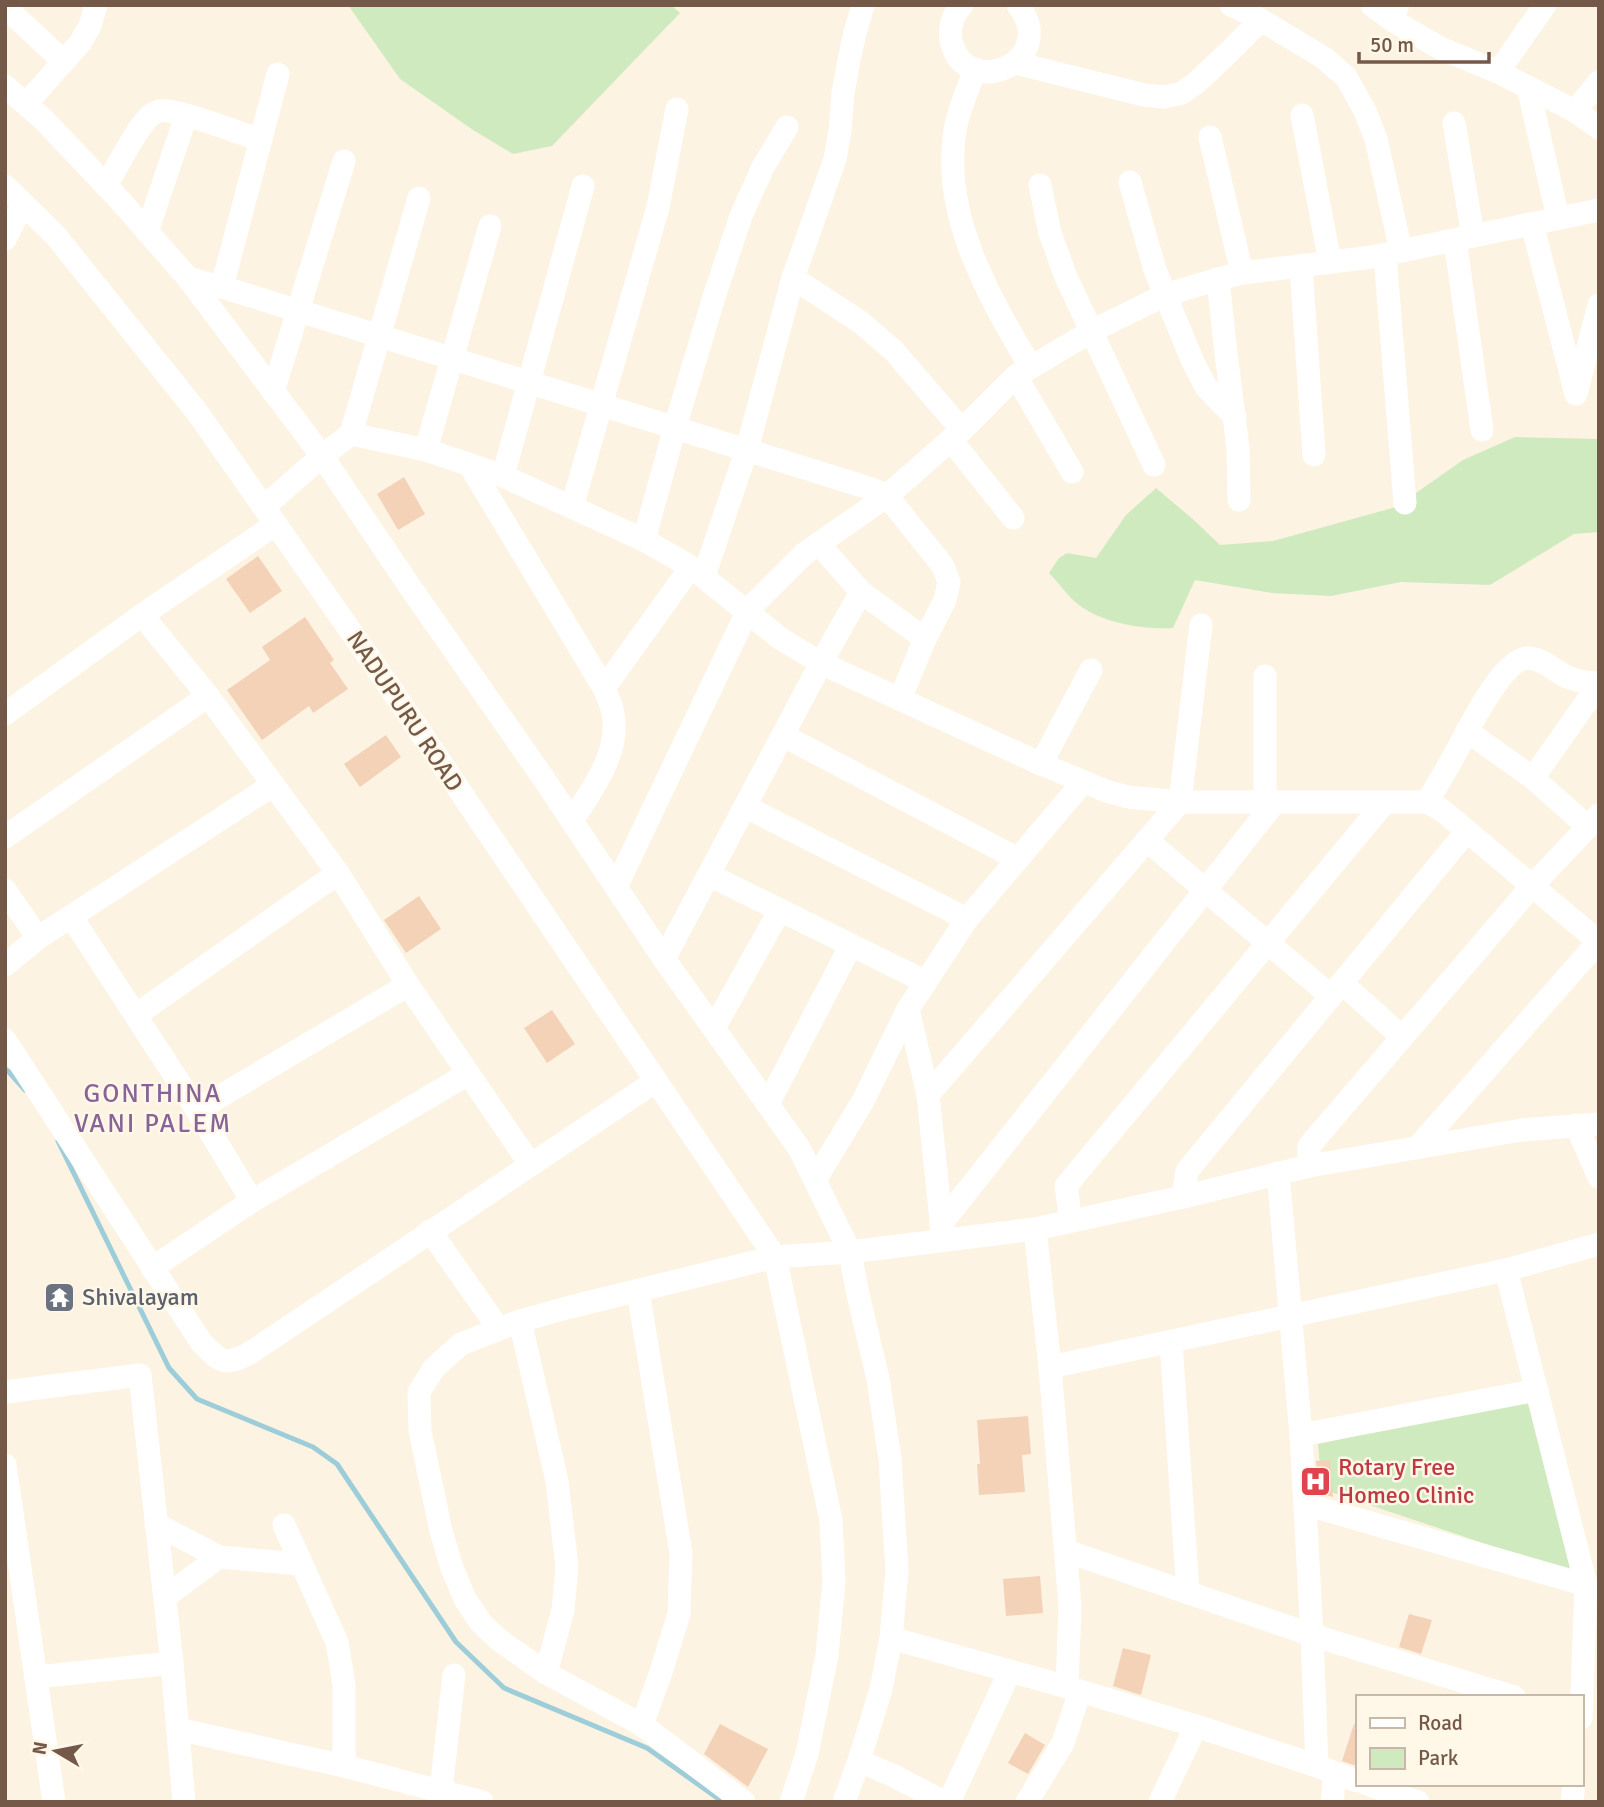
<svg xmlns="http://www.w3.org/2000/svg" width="1604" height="1807" font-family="Signika,sans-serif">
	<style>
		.green { fill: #d0eac0 }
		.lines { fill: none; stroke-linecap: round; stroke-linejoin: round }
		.stream { stroke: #9ccdd8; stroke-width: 5 }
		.building { fill: #f3d2b8 }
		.minor { stroke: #fff; stroke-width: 23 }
		.labels { text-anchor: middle; stroke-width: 5; stroke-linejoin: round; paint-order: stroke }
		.street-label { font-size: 24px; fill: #755948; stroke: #fff7e8 }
		.worship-label { font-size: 24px; fill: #5b616d; stroke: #fff7e8; text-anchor: start }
		.health-label { font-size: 24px; fill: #be3a42; stroke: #fff7e8; text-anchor: start }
		.neighbourhood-label { font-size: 26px; letter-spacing: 2px; fill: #886398; stroke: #fff7e8 }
	</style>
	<rect width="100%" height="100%" fill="#fdf3e2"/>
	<g class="green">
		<path d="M348,5h323l9,8 -128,133 -39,8 -40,-24 -73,-51z"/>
		<path d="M1515,437l84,2v93l-25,2 -84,51 -89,-3 -70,14 -59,-3 -77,-13 -22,48c-28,2 -71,-5 -94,-23 -11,-8 -20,-22 -30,-32l10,-15 8,-5 29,5 30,-43 30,-27 39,33 25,24 53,-4 123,-34 67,-47z"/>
		<path d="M1532,1398l43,176 -253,-85 -4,-45z"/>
	</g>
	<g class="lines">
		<g class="stream">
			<path d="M5,1069l3,2 17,19"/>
			<path d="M58,1141l111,227 28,31 116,48 24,17 119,178 48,46 143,60 76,54"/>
		</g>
	</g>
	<g class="building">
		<path d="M404,477l21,37 -27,16 -21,-36z"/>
		<path d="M258,556l24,35 -32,22 -24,-34z"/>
		<path d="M305,617l29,43 -4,3 18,26 -35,24 -4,-7 -47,34 -35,-50 43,-30 -8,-13z"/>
		<path d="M386,735l15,22 -41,30 -16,-23z"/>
		<path d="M419,896l22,33 -35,24 -22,-33z"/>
		<path d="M552,1010l23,34 -28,19 -23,-35z"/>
		<path d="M1028,1416l3,38 -9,1 3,37 -46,3 -2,-31h3l-3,-44z"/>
		<path d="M1330,1460l3,37 -15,-4 -2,-32z"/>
		<path d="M1040,1576l3,37 -37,3 -3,-37z"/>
		<path d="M1409,1614l23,6 -11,34 -22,-7z"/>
		<path d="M1123,1648l28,7 -10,40 -28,-9z"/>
		<path d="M720,1724l48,25 -20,38 -44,-33z"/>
		<path d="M1354,1724h3v42l-15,-5z"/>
		<path d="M1025,1733l20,12 -17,29 -20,-11z"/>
	</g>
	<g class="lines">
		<g class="minor">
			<path d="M962,5c-9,9 -13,22 -11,35 13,63 111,22 67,-35"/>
			<path d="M1231,5l30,15 63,38 22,19 19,34 11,28 25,112"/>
			<path d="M1372,5l20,15"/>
			<path d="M1398,5l-6,15 48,28 58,24 77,39 24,17"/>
			<path d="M5,7l58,54"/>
			<path d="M1015,63l129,32 20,2 18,-4 14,-10 31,-29 34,-34"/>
			<path d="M975,69c-6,18 -15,37 -19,56 -17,86 32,170 74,241"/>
			<path d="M1498,72l47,-67"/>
			<path d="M5,86l38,33 74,78 71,81 134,178 86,128 136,195 120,180 135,189 51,104 7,38 21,89 12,80 7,112 -6,67 -10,51 -22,72 -15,41"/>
			<path d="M1528,87l30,131"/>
			<path d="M26,104l54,-61 10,-17 6,-21"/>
			<path d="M1575,111l24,-29"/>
			<path d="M1302,115l28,147"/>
			<path d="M1454,123l19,113"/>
			<path d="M1210,137l32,136"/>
			<path d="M1130,182l25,88 38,92 13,25 29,30"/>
			<path d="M1040,185l10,48 16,44 88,188"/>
			<path d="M5,186l51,50 141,176 190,271 388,574 56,263 3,61 -7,74 -20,99 -16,48"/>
			<path d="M106,186c10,-17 31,-59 44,-70 2,-2 8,-5 10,-5 16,-3 81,23 101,29"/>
			<path d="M1532,224l44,170"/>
			<path d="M147,232l39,-116"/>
			<path d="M5,239l18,-35"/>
			<path d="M1455,240l27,190"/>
			<path d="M1385,255l20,248"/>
			<path d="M1301,266l13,189"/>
			<path d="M188,278l34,9 650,202 15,7 56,70 6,16 -4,18 -20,39 -25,60"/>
			<path d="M793,278l66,43 34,29 69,80"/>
			<path d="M1218,279l7,66 13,103 1,52"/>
			<path d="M222,287l56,-213"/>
			<path d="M1016,376l56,96"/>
			<path d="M1577,390l22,-85"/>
			<path d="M273,392l71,-231"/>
			<path d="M351,434l68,-236"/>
			<path d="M951,440l62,78"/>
			<path d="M426,450l64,-224"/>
			<path d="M469,464l135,224c3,7 6,14 8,21 11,41 -20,80 -40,112"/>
			<path d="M503,476l80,-290"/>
			<path d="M264,507l58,-51 29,-22 75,16 77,26 141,64 47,27 90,72 40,24 220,101 65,27 22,6 52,5h247l16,9 156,131"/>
			<path d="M572,507l86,-300 19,-98"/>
			<path d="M644,540l31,-113 39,-130 27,-81 22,-49 24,-40"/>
			<path d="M819,544l42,48 64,47"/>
			<path d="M704,576l43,-127 46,-171 42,-119 5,-28 3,-38 6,-33 6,-27 8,-28"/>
			<path d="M142,615l66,81 130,177 70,112 122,179"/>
			<path d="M604,688l87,-121"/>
			<path d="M5,714l137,-99 134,-91"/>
			<path d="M1467,731l66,47"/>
			<path d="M784,736l234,123"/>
			<path d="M1041,764l50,-94"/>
			<path d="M1265,802v-126"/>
			<path d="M1427,802c10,-17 21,-34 30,-52 12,-21 45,-91 71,-92 14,0 27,13 39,19 11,4 20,6 32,6"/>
			<path d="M746,807l221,112"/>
			<path d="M1588,827l-55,-49 66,-94"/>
			<path d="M5,837l203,-141"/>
			<path d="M1147,840l58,50 126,106"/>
			<path d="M709,875l217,107"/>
			<path d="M616,887l132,-277 56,-56 83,-58 75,-66 54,-54 76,-45 73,-36 53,-16 24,-6 130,-16 227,-47"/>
			<path d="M5,890l33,48"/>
			<path d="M71,916l126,194"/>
			<path d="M664,959l157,-296 40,-71"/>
			<path d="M5,965l33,-27 235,-153"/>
			<path d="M1342,983l60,54"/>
			<path d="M908,1009l20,86 14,135"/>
			<path d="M136,1015l202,-142"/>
			<path d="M714,1028l66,-118"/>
			<path d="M5,1040l196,302c20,20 22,25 49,11l406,-272"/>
			<path d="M928,1095l252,-293 21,-177"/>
			<path d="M768,1104l83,-159"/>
			<path d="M1576,1125l23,52"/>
			<path d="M1418,1147l181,-206"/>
			<path d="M1309,1166v-20l223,-260 67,-71"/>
			<path d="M1278,1173l23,262 11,200 5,131"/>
			<path d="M815,1180l48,-79 45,-92 59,-90 116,-137"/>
			<path d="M1183,1197l4,-26 280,-340"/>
			<path d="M252,1201l216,-127"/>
			<path d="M1071,1221l-5,-35 319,-384"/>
			<path d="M941,1224l334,-422"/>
			<path d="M1035,1229l15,138 20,239 -3,81"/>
			<path d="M430,1231l69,98"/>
			<path d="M152,1268l100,-67 -55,-91 211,-125"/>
			<path d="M1506,1270l80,315 -5,133"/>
			<path d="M638,1291l43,262 -2,61 -18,58 -19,53"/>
			<path d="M520,1321l37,160 10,86 -4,43 -17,63"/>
			<path d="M1171,1342l17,251"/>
			<path d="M1050,1367l456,-97 93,-26"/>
			<path d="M5,1392l135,-17 32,288 12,139"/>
			<path d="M1301,1435l236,-45"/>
			<path d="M5,1465l49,337"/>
			<path d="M1305,1504l281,81"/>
			<path d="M156,1524l63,33 81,7"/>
			<path d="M284,1525l53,117 7,43v81"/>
			<path d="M1066,1551l246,84 202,62"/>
			<path d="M165,1597l54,-40"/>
			<path d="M891,1638l176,49 129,39 121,40 40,15"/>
			<path d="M36,1677l136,-14"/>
			<path d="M178,1729l166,37 138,36"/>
			<path d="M859,1761l33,14 52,27"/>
			<path d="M1367,1784l51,18"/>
			<path d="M441,1790l13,-115"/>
			<path d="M744,1802l-102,-77 -96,-52 -47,-33 -18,-17 -16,-24 -13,-31 -11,-37 -21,-100 -1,-39 15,-24 27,-24 59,-23 50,-14 205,-50 75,-5 185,-23 148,-32 126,-31 213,-36 77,-6"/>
			<path d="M949,1802l61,-131"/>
			<path d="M1027,1802l36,-59 17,-52"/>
			<path d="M1160,1802l36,-76"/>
			<path d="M1332,1802l3,-29"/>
			<path d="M1572,1802l2,-18"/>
		</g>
	</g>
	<defs>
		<symbol id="temple-square" viewBox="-11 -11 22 22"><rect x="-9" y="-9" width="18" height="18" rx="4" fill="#6b7280" stroke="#fff7e8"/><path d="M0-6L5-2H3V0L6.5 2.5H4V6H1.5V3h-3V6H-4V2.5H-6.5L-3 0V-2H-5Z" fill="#fff"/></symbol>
		<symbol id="hospital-square" viewBox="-11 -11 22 22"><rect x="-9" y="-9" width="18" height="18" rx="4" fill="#e0444e" stroke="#fff7e8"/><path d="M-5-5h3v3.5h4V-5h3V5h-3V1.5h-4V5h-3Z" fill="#fff"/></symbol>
	</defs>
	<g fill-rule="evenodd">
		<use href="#temple-square" x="42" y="1280" width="35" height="35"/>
		<use href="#hospital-square" x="1298" y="1464" width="35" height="35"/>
	</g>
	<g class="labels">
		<g class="street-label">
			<text transform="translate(405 711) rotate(56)" y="8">NADUPURU ROAD</text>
		</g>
		<g class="worship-label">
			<text x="82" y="1305">Shivalayam</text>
		</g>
		<g class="health-label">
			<text x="1338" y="1475">Rotary Free<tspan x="1338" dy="28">Homeo Clinic</tspan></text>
		</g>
		<g class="neighbourhood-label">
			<text x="153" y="1102">GONTHINA<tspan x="153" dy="30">VANI PALEM</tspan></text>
		</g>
	</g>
	<rect width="1604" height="1807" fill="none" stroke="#755948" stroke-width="14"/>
	<rect x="1356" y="1695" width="228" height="91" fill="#fff7e8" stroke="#c8b8a8" stroke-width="2"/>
	<rect x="1370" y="1718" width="35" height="10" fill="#ffffff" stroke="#c8b8a8" stroke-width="2"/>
	<text x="1418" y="1730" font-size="21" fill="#755948">Road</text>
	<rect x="1370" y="1748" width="35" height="21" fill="#d0eac0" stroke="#c8b8a8" stroke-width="2"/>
	<text x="1418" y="1765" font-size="21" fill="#755948">Park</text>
	<g transform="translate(56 1751) rotate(280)" stroke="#fff7e8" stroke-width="5" paint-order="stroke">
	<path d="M0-5L12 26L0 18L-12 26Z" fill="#755948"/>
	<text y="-10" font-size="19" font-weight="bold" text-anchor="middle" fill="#755948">N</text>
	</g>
	<path d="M1359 52v10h130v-10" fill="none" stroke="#755948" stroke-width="3.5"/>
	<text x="1370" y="52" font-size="21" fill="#755948" stroke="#fff7e8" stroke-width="5" paint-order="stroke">50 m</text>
</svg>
